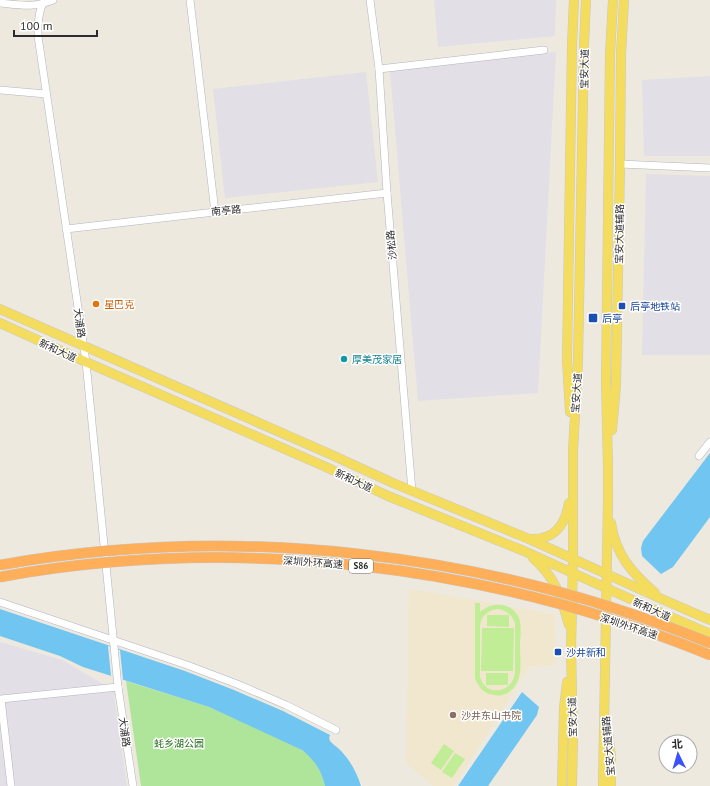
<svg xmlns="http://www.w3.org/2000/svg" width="710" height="786" font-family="'PT Sans','Noto Sans SC',sans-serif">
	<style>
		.industrial { fill: #e2dfe7 }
		.education { fill: #f0e7ce }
		.green { fill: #aee59a }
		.pitch { fill: #c1ed96; fill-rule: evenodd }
		.water { fill: #70c5f1 }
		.pier { fill: #eee9df }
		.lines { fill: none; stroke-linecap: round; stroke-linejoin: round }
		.minor-casing { stroke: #b2b4c0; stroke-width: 8 }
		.major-casing { stroke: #c8c8c8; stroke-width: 10 }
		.minor { stroke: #fff; stroke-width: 7 }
		.major { stroke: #f4dd5e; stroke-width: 9 }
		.highway-bridge-casing { stroke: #c8c8c8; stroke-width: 11; stroke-linecap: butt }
		.highway-bridge { stroke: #ffae59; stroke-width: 10 }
		.food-dot { fill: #e8710a; stroke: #fff; stroke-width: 1.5 }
		.transit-dot { fill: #1a4fb4; stroke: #fff; stroke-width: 1.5 }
		.culture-dot { fill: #0f9aa8; stroke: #fff; stroke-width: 1.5 }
		.education-dot { fill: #8d6e63; stroke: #fff; stroke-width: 1.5 }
		.labels { text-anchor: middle; stroke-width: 3; stroke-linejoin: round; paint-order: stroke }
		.shield { fill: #fff; stroke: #6b6b6b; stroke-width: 1 }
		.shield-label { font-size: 9px; font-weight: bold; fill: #2c2c2c }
		.street-label { font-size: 10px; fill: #2c2c2c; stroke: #fff }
		.food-label { font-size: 10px; fill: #c56008; stroke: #fff; text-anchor: start }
		.transit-label { font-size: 10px; fill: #164399; stroke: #fff; text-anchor: start }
		.culture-label { font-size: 10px; fill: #0d838f; stroke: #fff; text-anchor: start }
		.education-label { font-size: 10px; fill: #785e54; stroke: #fff; text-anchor: start }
		.park-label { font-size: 10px; fill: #246c19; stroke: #fff }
	</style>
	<rect width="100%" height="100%" fill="#eee9df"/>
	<g class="industrial">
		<path d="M434,0h122l-1,36 -117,11z"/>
		<path d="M556,52l-18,341 -120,8 -28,-330z"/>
		<path d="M366,72l12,110 -153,16 -12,-109z"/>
		<path d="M710,76v80h-66l-2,-76z"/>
		<path d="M646,174l64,2v179h-68z"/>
		<path d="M0,642l62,18 55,32 -3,4 13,90h-127z"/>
	</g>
	<path class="education" d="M409,589l146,25 1,51 -27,2 -75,119h-21l-27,-23z"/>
	<path class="green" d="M126,681l83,26 84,38c19,10 27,20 32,41h-184z"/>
	<g class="pitch">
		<path d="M475,603h5v9c12,-11 32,-10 39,6 3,9 1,19 1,28 0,15 4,36 -11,46 -4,3 -9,4 -15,3 -10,-1 -16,-8 -19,-17zM498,609c8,1 14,6 17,14v50c-3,21 -29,24 -35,4v-51c1,-10 8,-16 18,-17z"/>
		<path d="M487,615h22v12l-22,-1z"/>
		<path d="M482,628h32l-1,43h-32z"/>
		<rect x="486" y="673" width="22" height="12"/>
		<path d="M444,744l10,7 -13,19 -10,-7z"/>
		<path d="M455,753l10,6 -13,19 -10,-6z"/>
	</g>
	<g class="water">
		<path d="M710,453v64l-37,50 -12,7 -19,-18 -1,-8 2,-7z"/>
		<path d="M0,609l185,62 49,19 49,21 47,24c-1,3 -1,3 0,6 3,4 9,7 12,11 9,10 15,21 19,34h-36c-4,-17 -10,-25 -23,-36l-93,-43 -126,-40 -23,-11 -60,-20z"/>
		<path d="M522,692l17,15 -2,8 -49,71h-30z"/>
	</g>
	<path class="pier" d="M108,646l12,4 3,30 -12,-4z"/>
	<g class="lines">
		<defs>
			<g id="minor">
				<path d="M45,0c-7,10 -7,25 -7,36l48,326 32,325 15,99"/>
				<path d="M190,0l25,212"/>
				<path d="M370,0l9,69 8,124 25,298"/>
				<path d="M0,3c20,2 34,5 53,-3"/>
				<path d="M379,69l165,-19"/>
				<path d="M0,90l46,4"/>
				<path d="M620,164l90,4"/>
				<path d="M66,229l149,-17 172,-19"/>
				<path d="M699,456l11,-14"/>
				<path d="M0,602l187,63 50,19 49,21 50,25"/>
				<path d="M11,786l-10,-87 117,-12"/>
			</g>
			<g id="major">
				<path d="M0,309l332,146 61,28 136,56 135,61 46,20"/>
				<path d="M0,323l86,39 240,105 62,29 136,55 133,60 53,23"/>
				<path d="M570,412l-3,-52 5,-315 2,-45"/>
				<path d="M612,430l4,-45 4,-221 1,-110 3,-54"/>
				<path d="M611,523c5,32 20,49 44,70"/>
				<path d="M530,539c25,1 35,-14 39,-36"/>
				<path d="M533,558c23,20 28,39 36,67"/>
				<path d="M608,734l3,23v29"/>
				<path d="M562,786l2,-78 3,-26"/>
				<path d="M572,786l1,-47 -2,-90 2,-90v-108l5,-90 6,-316 2,-45"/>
				<path d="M603,786l5,-288v-31l-2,-85 4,-328 3,-54"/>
			</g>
		</defs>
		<use href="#minor" class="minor-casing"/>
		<use href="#major" class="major-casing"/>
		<use href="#minor" class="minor"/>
		<use href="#major" class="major"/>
		<defs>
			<g id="highway-bridge">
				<path d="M0,565c237,-42 487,-13 710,78"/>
				<path d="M0,577c237,-43 487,-13 710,78"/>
			</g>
		</defs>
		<use href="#highway-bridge" class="highway-bridge-casing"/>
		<use href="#highway-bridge" class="highway-bridge"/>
	</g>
	<circle class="food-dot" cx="96" cy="304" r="4"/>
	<g class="transit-dot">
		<rect x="618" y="302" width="8" height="8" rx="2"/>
		<rect x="588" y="313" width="10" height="10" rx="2"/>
		<rect x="554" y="648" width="8" height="8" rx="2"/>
	</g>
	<circle class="culture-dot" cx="344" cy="359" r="4"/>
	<circle class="education-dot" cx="453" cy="715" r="4"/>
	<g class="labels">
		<rect class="shield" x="349" y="559" width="24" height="14" rx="3"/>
		<g class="shield-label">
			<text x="361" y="569">S86</text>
		</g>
		<g class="street-label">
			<text transform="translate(584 69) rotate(-89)" y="4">宝安大道</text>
			<text transform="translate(226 210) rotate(-6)" y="4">南亭路</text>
			<text transform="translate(619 234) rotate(-89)" y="4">宝安大道辅路</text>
			<text transform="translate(391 245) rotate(-95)" y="4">沙松路</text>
			<text transform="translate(80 323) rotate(82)" y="4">大浦路</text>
			<text transform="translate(58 350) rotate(25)" y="4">新和大道</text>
			<text transform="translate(576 393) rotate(-86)" y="4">宝安大道</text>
			<text transform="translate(354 480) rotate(25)" y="4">新和大道</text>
			<text transform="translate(313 562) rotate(4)" y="4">深圳外环高速</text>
			<text transform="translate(652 609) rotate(24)" y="4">新和大道</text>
			<text transform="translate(629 626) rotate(18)" y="4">深圳外环高速</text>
			<text transform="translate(572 717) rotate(-91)" y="4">宝安大道</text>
			<text transform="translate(125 732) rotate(82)" y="4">大浦路</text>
			<text transform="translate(608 746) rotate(-95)" y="4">宝安大道辅路</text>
		</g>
		<g class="food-label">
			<text x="104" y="308">星巴克</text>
		</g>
		<g class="transit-label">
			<text x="630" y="310">后亭地铁站</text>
			<text x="602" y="322">后亭</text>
			<text x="566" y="656">沙井新和</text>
		</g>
		<g class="culture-label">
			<text x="352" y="363">厚美茂家居</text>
		</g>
		<g class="education-label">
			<text x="461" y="719">沙井东山书院</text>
		</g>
		<g class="park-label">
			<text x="179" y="747">蚝乡湖公园</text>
		</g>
	</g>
	<g transform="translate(678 754) rotate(355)"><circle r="19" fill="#ffffff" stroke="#ababab"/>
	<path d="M0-3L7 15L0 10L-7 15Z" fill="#3c51fd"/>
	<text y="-6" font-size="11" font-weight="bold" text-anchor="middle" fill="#2c2c2c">北</text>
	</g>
	<path d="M14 30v6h83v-6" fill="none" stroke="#2c2c2c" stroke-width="2"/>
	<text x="20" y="30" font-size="12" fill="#2c2c2c" stroke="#ffffff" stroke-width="3" paint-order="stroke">100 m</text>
</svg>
